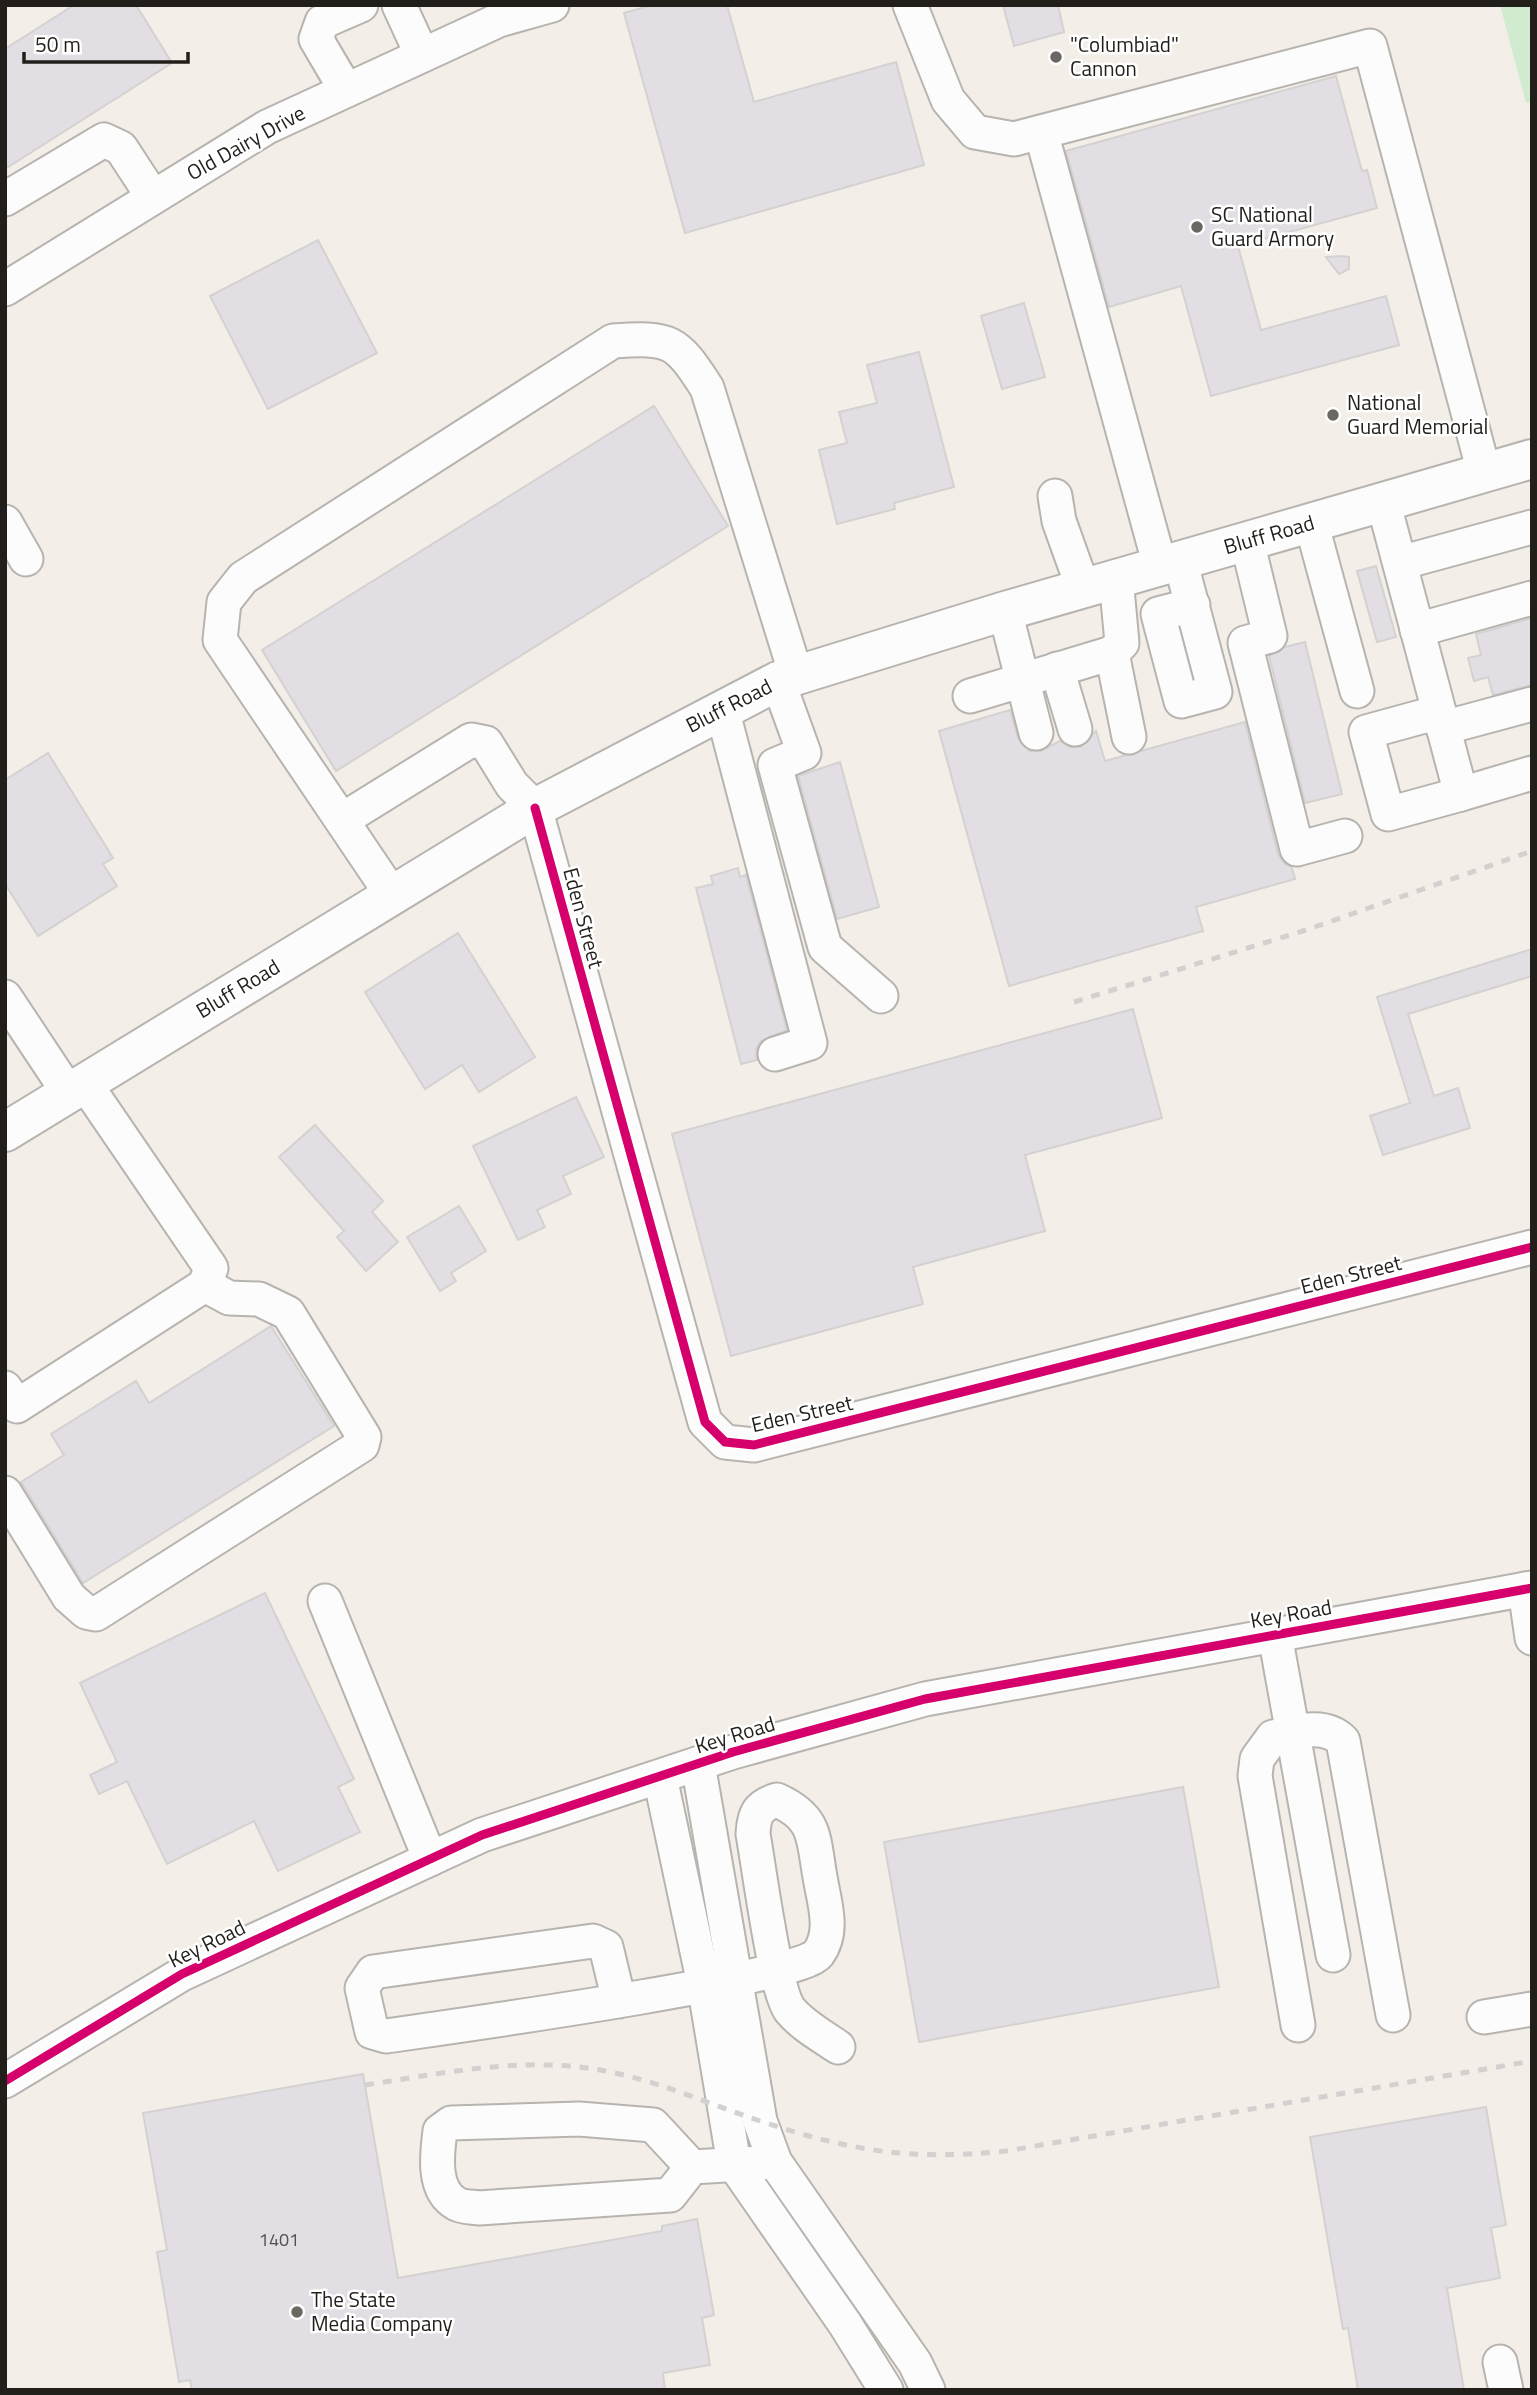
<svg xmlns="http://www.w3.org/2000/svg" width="1537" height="2395" font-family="'Titillium Web',sans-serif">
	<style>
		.pitch { fill: #d0ebd0 }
		.building { fill: #e2dee4; stroke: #d4d2d1; stroke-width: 2 }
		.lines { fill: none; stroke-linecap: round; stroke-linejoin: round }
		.minor-casing { stroke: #b7b4af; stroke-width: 37 }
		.major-casing { stroke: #b7b4af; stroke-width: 42 }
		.minor { stroke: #fdfcfc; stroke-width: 33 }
		.major { stroke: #fdfcfc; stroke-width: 38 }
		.rail { stroke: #d2d1cf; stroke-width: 5; stroke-dasharray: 9 9; stroke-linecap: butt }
		.cycleway-casing { stroke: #fff; stroke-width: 13 }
		.cycleway { stroke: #d6006c; stroke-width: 9 }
		.poi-dot { fill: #6b6763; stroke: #fff; stroke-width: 2.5 }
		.labels { text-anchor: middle; stroke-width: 5; stroke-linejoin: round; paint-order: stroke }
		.number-label { font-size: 18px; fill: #53504e }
		.poi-label { font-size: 21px; fill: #221f1b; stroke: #fff; text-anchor: start }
		.street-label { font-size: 21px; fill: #221f1b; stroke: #fff }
	</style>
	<rect width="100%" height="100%" fill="#f3eee8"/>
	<path class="pitch" d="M1500,5h32v96l-6,2z"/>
	<g class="building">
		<path d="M74,5h62l36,58 -167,106v-120z"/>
		<path d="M652,5h75l27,97 142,-40 28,103 -239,68 -61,-220z"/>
		<path d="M1003,5h55l6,27 -50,14z"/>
		<path d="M1336,76l26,95 5,-1 10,38 -139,38 23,84 125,-34 13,49 -188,51 -30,-110 -72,21 -43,-156z"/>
		<path d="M318,240l59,113 -109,56 -58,-113z"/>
		<path d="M1341,256l8,1v12l-10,5 -13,-17z"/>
		<path d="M1024,303l21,74 -43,12 -21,-73z"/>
		<path d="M919,352l35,135 -60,16 1,6 -58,15 -18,-74 28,-7 -8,-31 38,-9 -10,-38z"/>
		<path d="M654,406l74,120 -392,245 -74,-121z"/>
		<path d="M1376,566l20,71 -19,5 -20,-71z"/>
		<path d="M1532,618v67l-39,10 -5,-18 -14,4 -6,-23 13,-3 -5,-21z"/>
		<path d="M1305,642l37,152 -37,9 -36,-147 16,-9z"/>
		<path d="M1010,710l8,28 12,13h11l19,-10 10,6h11l15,-16 9,30 140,-39 33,132 6,9 8,5 3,11 -99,28 7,24 -194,55 -70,-255z"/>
		<path d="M48,753l65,105 -10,6 14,22 -79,50 -33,-52v-104z"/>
		<path d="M840,762l39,145 -42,12 -39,-143z"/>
		<path d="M738,868l2,9 6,-2 41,155 -26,11 -5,8 1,11 -16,4 -45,-176 17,-4 -2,-8z"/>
		<path d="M458,933l77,124 -56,35 -17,-27 -37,24 -60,-97z"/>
		<path d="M1532,949v27l-124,38 26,82 24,-8 12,40 -87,27 -13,-39 40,-13 -33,-106z"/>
		<path d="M1133,1009l29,109 -137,37 20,76 -132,36 10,37 -192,52 -59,-222z"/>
		<path d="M576,1097l28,60 -41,19 8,18 -34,16 8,17 -27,13 -45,-94z"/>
		<path d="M315,1125l68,76 -11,11 26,30 -32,29 -29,-34 7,-6 -65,-74z"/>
		<path d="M459,1206l27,45 -35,22 5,8 -16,10 -33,-54z"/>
		<path d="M271,1326l63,100 -251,157 -62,-101 43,-27 -13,-21 85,-53 13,22z"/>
		<path d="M265,1593l89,186 -16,8 22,45 -82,39 -24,-50 -87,43 -40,-83 -28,13 -9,-19 27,-13 -37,-79z"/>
		<path d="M1183,1787l36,200 -300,55 -35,-200z"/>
		<path d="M363,2074l35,204 264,-47v-5l35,-7 17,96 -12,3 8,47 -47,8 2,17h-473l-2,-10 -11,2 -22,-130 10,-2 -24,-137z"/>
		<path d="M1486,2107l20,118 -15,3 9,50 -53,10 17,102h-106l-10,-62 -5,1 -33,-192z"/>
	</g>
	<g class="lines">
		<defs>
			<g id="minor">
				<path d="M399,5l23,50"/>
				<path d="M910,5l38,95 27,32 39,7 356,-93 114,426"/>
				<path d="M346,90l-30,-51 6,-17 39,-17"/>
				<path d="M1041,132l119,434"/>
				<path d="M5,199l99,-59 17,8 32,49"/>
				<path d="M5,289l262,-162 232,-107 53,-15"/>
				<path d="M1055,496l4,25 24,67"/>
				<path d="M1383,501l78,293 71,-21"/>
				<path d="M5,522l21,37"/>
				<path d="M1311,522l46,169"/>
				<path d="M1247,541l23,95 -25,7 52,206 48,-13"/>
				<path d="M1180,560l35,132 -34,9 -23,-87 35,-9"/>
				<path d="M1400,563l132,-36"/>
				<path d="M1116,578l6,65 -10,10 17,84"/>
				<path d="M1005,611l31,122"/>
				<path d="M1417,630l115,-32"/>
				<path d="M1057,669l18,60"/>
				<path d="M778,681l26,72 -29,12 50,182 56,49"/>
				<path d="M970,696l142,-43"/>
				<path d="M722,709l88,334 -35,11"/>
				<path d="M1439,712l-73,20 22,82 73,-20"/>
				<path d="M1443,728l89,-24"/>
				<path d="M342,820l129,-80 15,3 26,42 23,23 170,614 20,20 29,3 778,-198"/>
				<path d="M392,895l-172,-255 4,-38 19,-24 370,-237c58,-4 63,-1 94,47l89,287"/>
				<path d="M5,997l63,95"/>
				<path d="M5,1388l12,18 188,-121 6,-17 -127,-186"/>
				<path d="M5,1493l64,104 17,15 10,2 266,-169 2,-8 -76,-124 -29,-14 -30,-1 -24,-13"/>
				<path d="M1525,1589l7,49"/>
				<path d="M325,1601l105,258"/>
				<path d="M1275,1635l58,320"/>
				<path d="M698,1764l62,357 15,41 140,201 13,27"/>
				<path d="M660,1777l44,207 30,180 111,160 41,66"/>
				<path d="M619,2001l-13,-54 -13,-6 -220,31 -11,16 10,44 14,4c55,-8 413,-57 432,-82 17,-23 6,-52 2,-77 -7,-39 -3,-59 -43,-77 -19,6 -23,14 -24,34 6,33 22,157 37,176 12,15 32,26 48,37"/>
				<path d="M1484,2017l48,-8"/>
				<path d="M1298,2025l-43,-249 2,-17 16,-22c24,-5 51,-15 70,4l50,274"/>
				<path d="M5,2081l177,-107 300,-139 251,-83 192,-53 607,-111"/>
				<path d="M692,2167l-39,-42 -74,-6 -128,4 -11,8c-3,23 -8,60 17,73 5,3 16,3 22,4l191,-13 22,-28 83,-5"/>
				<path d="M1500,2362l6,28"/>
			</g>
			<path id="major" d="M5,1132l530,-324 243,-127 227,-70 527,-152"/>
		</defs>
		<use href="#minor" class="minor-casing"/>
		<use href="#major" class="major-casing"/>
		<use href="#minor" class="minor"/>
		<use href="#major" class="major"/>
		<g class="rail">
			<path d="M1074,1002l232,-72 226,-79"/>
			<path d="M365,2085c73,-11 149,-27 222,-17 61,8 116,34 173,53 90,30 152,40 246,30l526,-90"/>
		</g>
		<defs>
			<g id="cycleway">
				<path d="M535,808l170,614 20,20 29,3 778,-198"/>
				<path d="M5,2081l177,-107 300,-139 251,-83 192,-53 607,-111"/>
			</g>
		</defs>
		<use href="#cycleway" class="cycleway-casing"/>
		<use href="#cycleway" class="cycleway"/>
	</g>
	<g class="poi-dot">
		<circle cx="1056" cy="57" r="7"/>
		<circle cx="1197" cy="227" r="7"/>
		<circle cx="1333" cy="415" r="7"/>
		<circle cx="297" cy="2312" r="7"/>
	</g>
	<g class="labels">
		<g class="number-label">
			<text x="279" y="2246">1401</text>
		</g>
		<g class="poi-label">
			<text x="1070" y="52">"Columbiad"<tspan x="1070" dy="24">Cannon</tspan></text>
			<text x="1211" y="222">SC National<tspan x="1211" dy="24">Guard Armory</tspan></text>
			<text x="1347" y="410">National<tspan x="1347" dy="24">Guard Memorial</tspan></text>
			<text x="311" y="2307">The State<tspan x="311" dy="24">Media Company</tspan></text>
		</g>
		<g class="street-label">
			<text transform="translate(246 143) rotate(-29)" y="7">Old Dairy Drive</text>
			<text transform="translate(1269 535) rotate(-16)" y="7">Bluff Road</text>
			<text transform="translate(729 706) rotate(-27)" y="7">Bluff Road</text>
			<text transform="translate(583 918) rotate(75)" y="7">Eden Street</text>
			<text transform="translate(238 989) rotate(-31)" y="7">Bluff Road</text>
			<text transform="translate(1351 1275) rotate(-14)" y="7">Eden Street</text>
			<text transform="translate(802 1414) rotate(-13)" y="7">Eden Street</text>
			<text transform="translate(1291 1614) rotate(-10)" y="7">Key Road</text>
			<text transform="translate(735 1735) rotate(-17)" y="7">Key Road</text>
			<text transform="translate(207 1944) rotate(-26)" y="7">Key Road</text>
		</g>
	</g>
	<rect width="1537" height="2395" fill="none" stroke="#221f1b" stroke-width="14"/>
	<path d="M24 52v10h164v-10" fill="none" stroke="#221f1b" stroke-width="3.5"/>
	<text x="35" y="52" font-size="21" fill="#221f1b" stroke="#ffffff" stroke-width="5" paint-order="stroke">50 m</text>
</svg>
